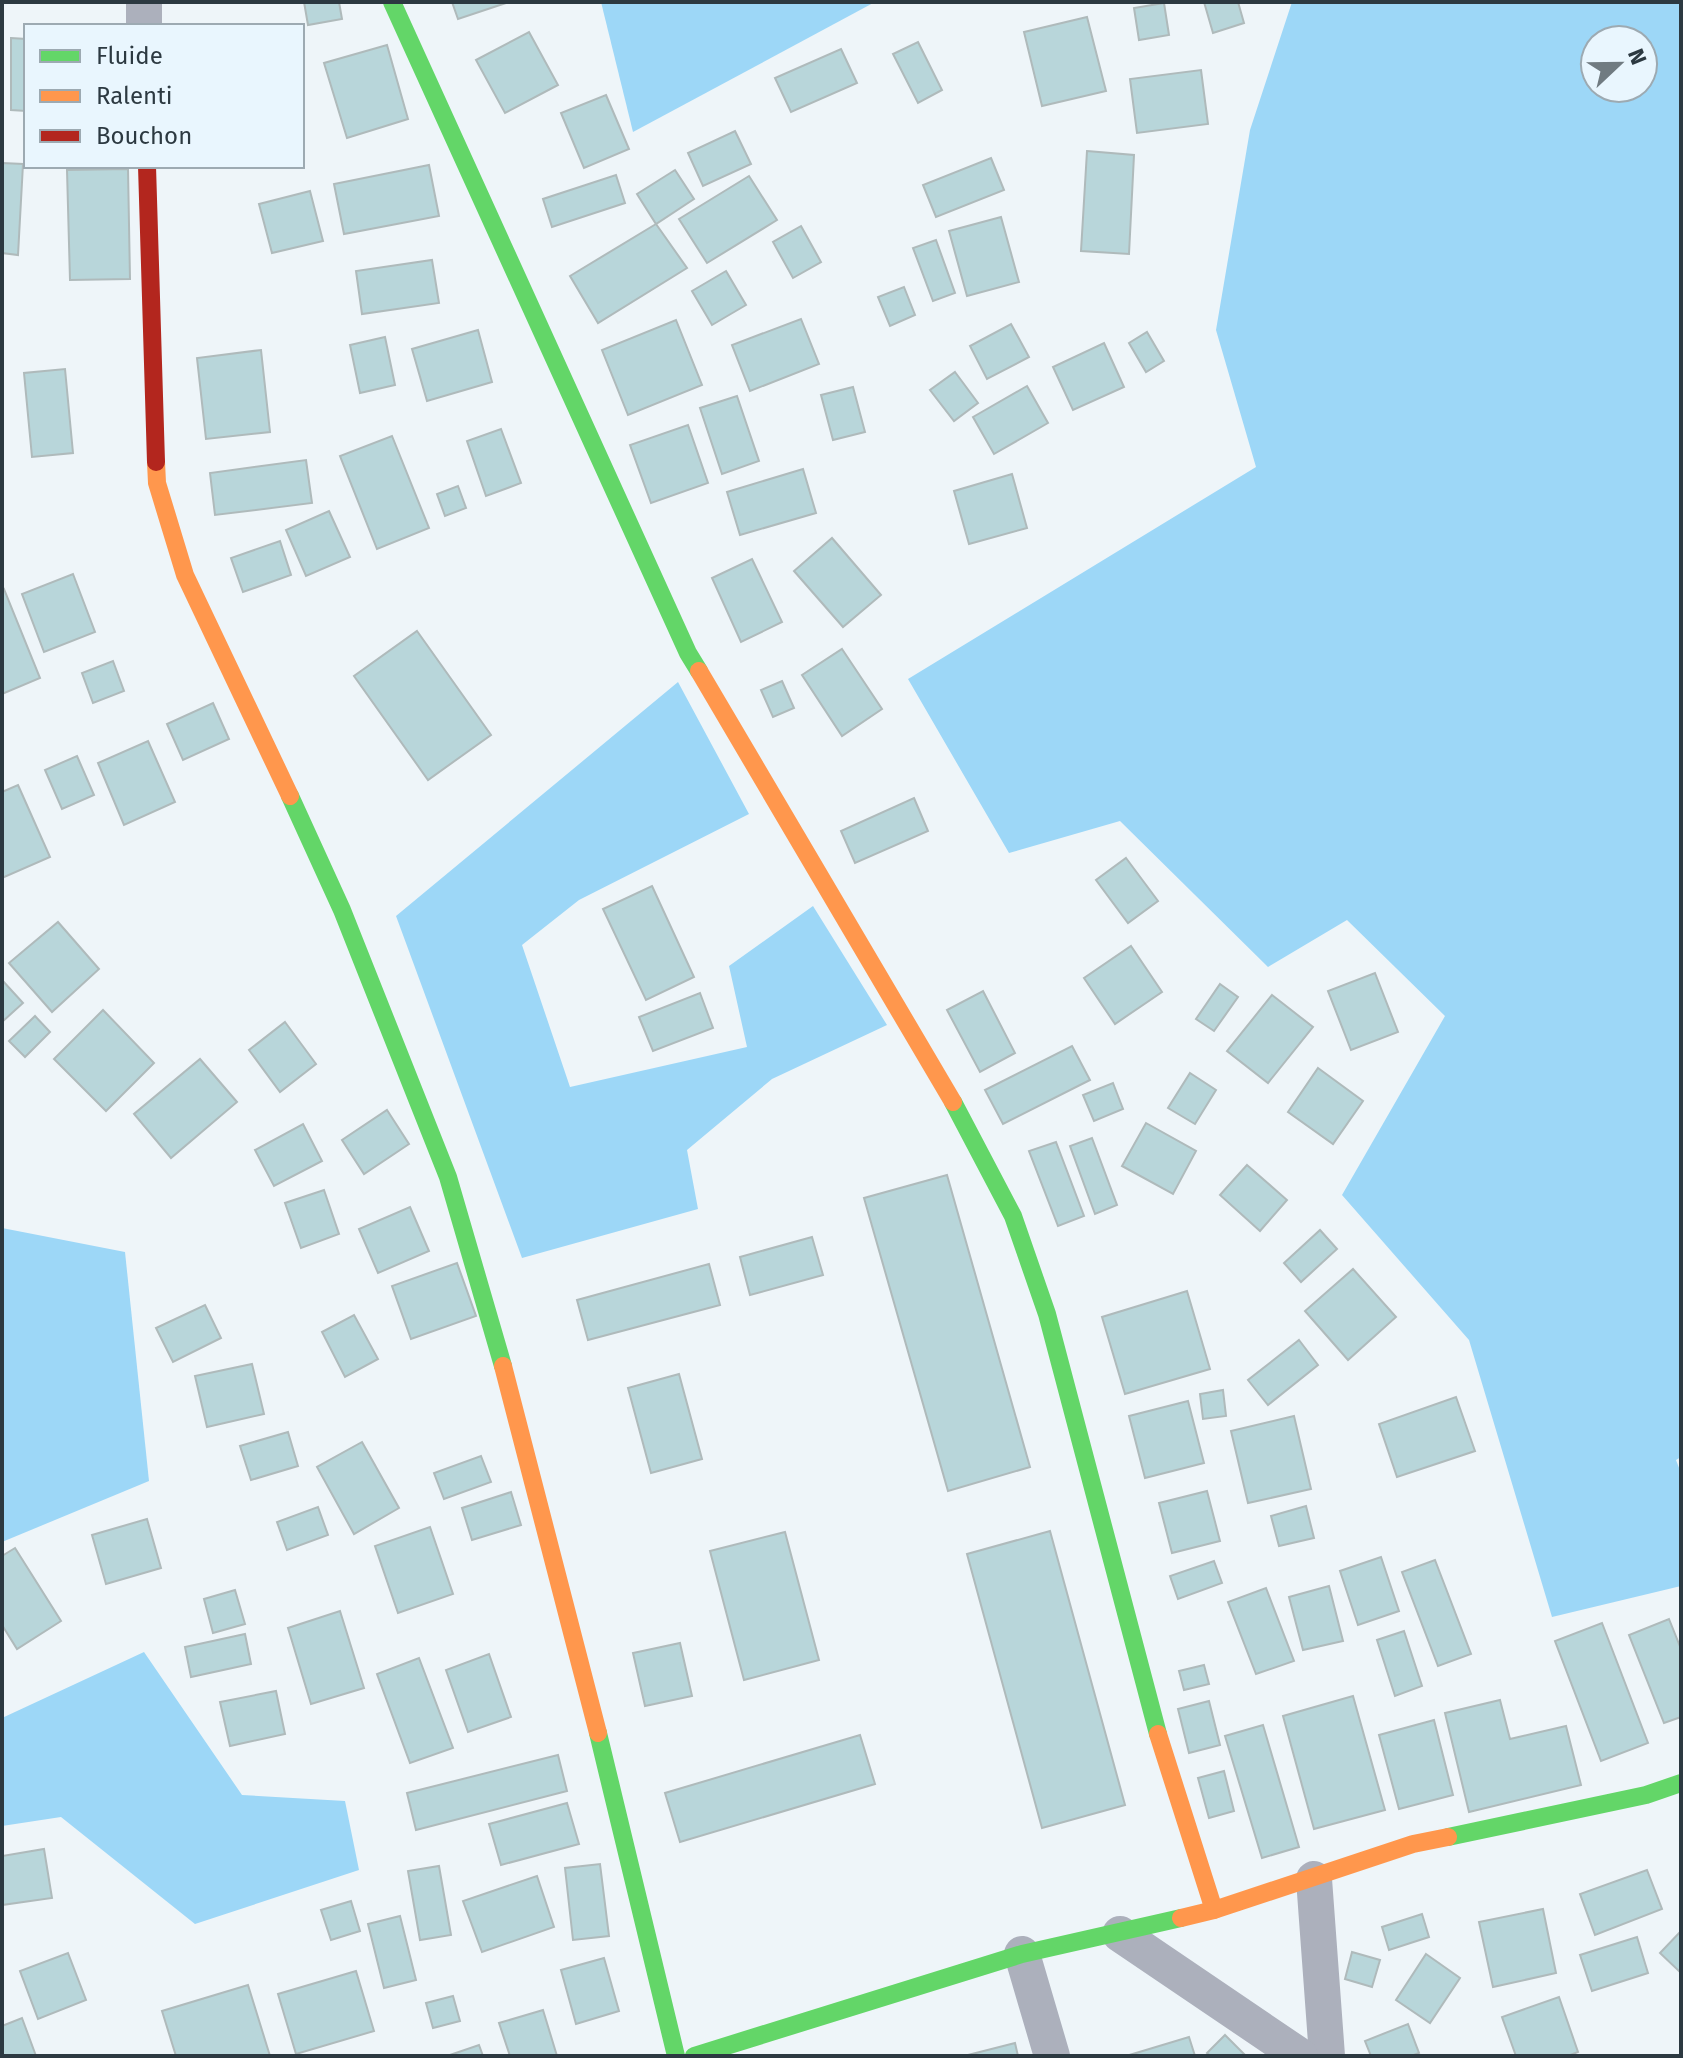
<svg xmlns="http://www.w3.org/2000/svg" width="1683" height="2058" font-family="'Fira Sans',sans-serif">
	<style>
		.forest { fill: #9dd7f7; fill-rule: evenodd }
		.building { fill: #b8d6da; stroke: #afbabb; stroke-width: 2 }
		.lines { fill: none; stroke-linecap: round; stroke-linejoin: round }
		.street { stroke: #acb0bc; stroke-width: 36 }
		.fast { stroke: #63d668; stroke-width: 18 }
		.slow { stroke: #ff974d; stroke-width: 18 }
		.jam { stroke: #b3261e; stroke-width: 18 }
	</style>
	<rect width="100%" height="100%" fill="#eef5f9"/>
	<g class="forest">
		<path d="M601,2h274l-242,130z"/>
		<path d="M1292,2h389v1455l-5,3 5,13v113l-129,31 -83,-277 -127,-145 103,-179 -98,-96 -79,47 -148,-146 -111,32 -101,-174 348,-212 -40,-137 34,-200zM1595,40h48v48h-48z"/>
		<path d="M678,682l71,132 -170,86 -57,45 48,142 177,-40 -18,-81 84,-60 74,119 -115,54 -85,71 11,59 -176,49 -126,-342z"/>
		<path d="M2,1228l123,24 24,229 -147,61z"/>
		<path d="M144,1652l98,143 103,6 14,69 -164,54 -134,-107 -59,9v-108z"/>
	</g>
	<g class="building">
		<path d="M304,2h35l3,17 -34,6z"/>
		<path d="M452,2h57l-51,17z"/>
		<path d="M1204,2h34l6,21 -31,10z"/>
		<path d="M1164,3l5,32 -30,5 -5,-32z"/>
		<path d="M1087,17l19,74 -64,15 -18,-74z"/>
		<path d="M529,32l29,53 -53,28 -29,-53z"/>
		<path d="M11,38l15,1v72l-15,-1z"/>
		<path d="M918,42l24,48 -24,13 -25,-49z"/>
		<path d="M387,45l21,74 -61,19 -23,-75z"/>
		<path d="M841,49l16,34 -66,29 -16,-34z"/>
		<path d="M1201,70l7,54 -71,9 -7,-54z"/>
		<path d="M606,95l23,54 -45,19 -23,-55z"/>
		<path d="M735,131l16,33 -48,22 -15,-33z"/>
		<path d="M1087,151l47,4 -5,99 -48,-3z"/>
		<path d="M991,158l13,32 -68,27 -13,-32z"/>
		<path d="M2,163l21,1 -5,91 -16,-2z"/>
		<path d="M429,165l10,51 -95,18 -10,-50z"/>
		<path d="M128,169l2,110 -60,1 -3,-110z"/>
		<path d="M675,170l19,29 -38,25 -19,-30z"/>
		<path d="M616,175l9,28 -73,24 -9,-28z"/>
		<path d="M749,176l28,44 -70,43 -28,-44z"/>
		<path d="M310,191l13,50 -51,12 -13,-49z"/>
		<path d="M1001,217l18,65 -52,14 -18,-65z"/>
		<path d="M656,224l31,44 -89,55 -28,-47z"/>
		<path d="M801,226l20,36 -28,16 -20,-36z"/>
		<path d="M936,240l19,53 -22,8 -20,-53z"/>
		<path d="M432,260l7,43 -77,11 -6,-43z"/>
		<path d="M726,271l20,34 -34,20 -20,-34z"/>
		<path d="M904,287l11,28 -25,11 -12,-29z"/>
		<path d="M801,319l18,45 -69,27 -18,-46z"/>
		<path d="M676,320l26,65 -74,30 -26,-65z"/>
		<path d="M1011,324l18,33 -42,22 -17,-33z"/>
		<path d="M478,330l14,52 -65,19 -15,-52z"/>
		<path d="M1147,332l17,29 -18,11 -17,-29z"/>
		<path d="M385,337l10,48 -35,8 -10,-48z"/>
		<path d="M1104,343l20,44 -51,23 -20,-43z"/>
		<path d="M261,350l9,82 -64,7 -9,-81z"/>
		<path d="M65,369l8,84 -41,4 -8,-84z"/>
		<path d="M955,372l23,31 -24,18 -24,-31z"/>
		<path d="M1027,386l21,37 -54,31 -21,-37z"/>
		<path d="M853,387l12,45 -32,8 -12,-45z"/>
		<path d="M737,396l22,65 -37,13 -22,-66z"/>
		<path d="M688,425l20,58 -57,20 -21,-58z"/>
		<path d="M501,429l20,54 -35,13 -19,-55z"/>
		<path d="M392,436l37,92 -52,21 -37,-93z"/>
		<path d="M306,460l6,43 -97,12 -5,-42z"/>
		<path d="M803,469l13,44 -76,22 -13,-43z"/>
		<path d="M1012,474l15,54 -58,16 -15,-53z"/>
		<path d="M458,486l8,22 -21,8 -8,-22z"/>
		<path d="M329,511l21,46 -44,19 -20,-46z"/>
		<path d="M832,538l49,57 -38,32 -49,-56z"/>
		<path d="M280,541l11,34 -48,17 -12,-34z"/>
		<path d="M752,559l30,63 -41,20 -29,-64z"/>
		<path d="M73,574l22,58 -51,20 -22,-58z"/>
		<path d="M4,589l36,89 -38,16v-104z"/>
		<path d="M417,631l74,104 -63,45 -74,-104z"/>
		<path d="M842,649l40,60 -40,27 -40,-61z"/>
		<path d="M113,661l11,30 -31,12 -11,-30z"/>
		<path d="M782,681l12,27 -21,9 -12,-27z"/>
		<path d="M213,703l16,36 -46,21 -16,-36z"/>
		<path d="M148,741l27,61 -51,23 -26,-62z"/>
		<path d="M77,756l17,39 -32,14 -17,-39z"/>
		<path d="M18,785l32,72 -48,21v-86z"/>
		<path d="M914,798l14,33 -73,32 -14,-32z"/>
		<path d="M1126,858l32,43 -30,22 -32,-43z"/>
		<path d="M652,886l42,91 -48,23 -43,-91z"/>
		<path d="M58,922l41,47 -47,43 -43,-49z"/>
		<path d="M1131,946l31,46 -47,32 -31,-46z"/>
		<path d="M1375,973l23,59 -47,18 -23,-59z"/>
		<path d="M2,980l21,23 -21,19z"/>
		<path d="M1220,984l18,13 -24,34 -18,-12z"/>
		<path d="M983,991l32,62 -35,19 -33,-62z"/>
		<path d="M700,993l13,35 -60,23 -14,-34z"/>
		<path d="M1272,995l41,32 -45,56 -41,-32z"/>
		<path d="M103,1010l51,53 -48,48 -52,-52z"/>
		<path d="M35,1016l15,16 -25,25 -16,-16z"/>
		<path d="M285,1022l31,42 -36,28 -31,-42z"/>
		<path d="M1072,1046l18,34 -87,44 -18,-34z"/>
		<path d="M200,1059l37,43 -66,56 -37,-44z"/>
		<path d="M1318,1068l45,33 -30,43 -45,-32z"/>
		<path d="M1190,1073l26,17 -21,34 -27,-16z"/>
		<path d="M1113,1083l10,26 -29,12 -11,-26z"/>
		<path d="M387,1110l22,34 -45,30 -22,-34z"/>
		<path d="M1146,1123l50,28 -23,43 -51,-28z"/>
		<path d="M303,1124l19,37 -48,25 -19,-36z"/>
		<path d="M1092,1138l25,67 -22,9 -25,-68z"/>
		<path d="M1056,1142l28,74 -26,10 -29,-75z"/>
		<path d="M1247,1165l40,35 -27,31 -40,-36z"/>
		<path d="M947,1175l83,292 -82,24 -84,-293z"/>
		<path d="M324,1190l15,44 -38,14 -16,-45z"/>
		<path d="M410,1207l19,44 -51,22 -19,-44z"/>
		<path d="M1320,1230l17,19 -36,33 -17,-19z"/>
		<path d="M812,1237l11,38 -73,20 -10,-38z"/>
		<path d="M457,1263l19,53 -65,23 -19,-53z"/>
		<path d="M709,1264l11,41 -132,35 -11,-40z"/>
		<path d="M1353,1269l43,48 -48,43 -43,-49z"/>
		<path d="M1187,1291l23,78 -85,25 -23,-77z"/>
		<path d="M205,1305l16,33 -48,24 -17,-34z"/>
		<path d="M354,1315l24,44 -33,18 -23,-45z"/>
		<path d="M1299,1340l19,25 -50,40 -20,-25z"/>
		<path d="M252,1364l12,50 -57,13 -12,-51z"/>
		<path d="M679,1374l23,85 -51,14 -23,-85z"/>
		<path d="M1223,1390l3,26 -23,3 -3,-25z"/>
		<path d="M1456,1397l19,54 -78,26 -18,-53z"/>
		<path d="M1188,1401l16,62 -59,15 -16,-62z"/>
		<path d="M1294,1416l17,73 -63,14 -17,-72z"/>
		<path d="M288,1432l10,34 -47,14 -11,-34z"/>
		<path d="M362,1442l37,66 -45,26 -37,-67z"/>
		<path d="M481,1456l10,26 -47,17 -10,-26z"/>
		<path d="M1207,1491l13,50 -48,12 -13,-50z"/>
		<path d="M511,1492l10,33 -49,15 -10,-32z"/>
		<path d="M1306,1506l8,32 -35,8 -8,-30z"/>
		<path d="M318,1507l10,28 -41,15 -10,-28z"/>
		<path d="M147,1519l14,49 -55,16 -14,-49z"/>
		<path d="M430,1527l23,67 -55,19 -23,-67z"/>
		<path d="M1050,1531l75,274 -83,23 -75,-274z"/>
		<path d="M785,1532l34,128 -75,20 -34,-129z"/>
		<path d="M15,1548l46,73 -44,28 -15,-24v-69z"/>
		<path d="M1381,1557l18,54 -41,14 -18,-54z"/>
		<path d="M1435,1560l36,94 -33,12 -36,-94z"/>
		<path d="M1214,1561l8,22 -44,16 -8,-23z"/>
		<path d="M1329,1586l14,55 -40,9 -14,-53z"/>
		<path d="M1266,1588l28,73 -38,13 -28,-72z"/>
		<path d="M235,1590l10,34 -32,9 -9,-34z"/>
		<path d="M340,1611l24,77 -53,16 -23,-76z"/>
		<path d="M1669,1619l12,30v68l-17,6 -35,-88z"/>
		<path d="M1602,1623l46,120 -47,18 -46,-120z"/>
		<path d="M1404,1631l18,55 -27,10 -18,-56z"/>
		<path d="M245,1634l6,30 -60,13 -6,-30z"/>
		<path d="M680,1643l12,53 -47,10 -12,-53z"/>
		<path d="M489,1654l22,63 -43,15 -22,-62z"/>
		<path d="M419,1658l34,90 -43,15 -33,-89z"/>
		<path d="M1204,1665l5,19 -25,6 -5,-19z"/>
		<path d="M276,1691l9,43 -55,12 -10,-44z"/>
		<path d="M1353,1696l32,114 -71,19 -31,-113z"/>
		<path d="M1500,1700l10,39 56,-13 15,59 -112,27 -24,-99z"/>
		<path d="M1209,1701l11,44 -31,8 -11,-44z"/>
		<path d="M1434,1720l19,75 -54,14 -20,-74z"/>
		<path d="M1263,1725l36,122 -37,11 -37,-122z"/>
		<path d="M860,1735l15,49 -195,58 -15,-49z"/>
		<path d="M558,1755l9,36 -151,39 -9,-37z"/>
		<path d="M1224,1771l10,40 -25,7 -11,-40z"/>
		<path d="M567,1803l12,41 -78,21 -12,-41z"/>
		<path d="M44,1849l8,49 -50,7v-49z"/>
		<path d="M600,1864l9,72 -36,4 -8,-72z"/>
		<path d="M439,1866l12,69 -31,5 -12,-69z"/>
		<path d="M1647,1870l15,39 -67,26 -15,-41z"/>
		<path d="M537,1876l17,51 -72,25 -19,-51z"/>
		<path d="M351,1901l9,30 -29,9 -10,-30z"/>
		<path d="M1543,1909l13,64 -63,14 -14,-65z"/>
		<path d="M1422,1914l7,23 -40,13 -7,-23z"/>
		<path d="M400,1916l16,64 -32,8 -16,-64z"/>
		<path d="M1681,1931v42l-21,-20z"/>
		<path d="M1637,1937l11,36 -56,18 -12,-36z"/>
		<path d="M1352,1952l28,8 -8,27 -27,-8z"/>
		<path d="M68,1953l18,47 -48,19 -18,-48z"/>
		<path d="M1426,1954l34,24 -30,45 -34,-23z"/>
		<path d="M604,1958l15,53 -43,13 -15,-54z"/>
		<path d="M356,1971l18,60 -78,23 -18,-60z"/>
		<path d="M248,1985l22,71h-94l-14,-45z"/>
		<path d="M453,1996l7,25 -27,7 -7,-25z"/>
		<path d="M1559,1997l19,55 -10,4h-52l-14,-39z"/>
		<path d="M543,2010l14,46h-47l-11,-33z"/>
		<path d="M22,2018l14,38h-34v-30z"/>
		<path d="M1408,2024l11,29 -8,3h-40l-6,-15z"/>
		<path d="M1225,2035l21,21h-36l-3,-3z"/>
		<path d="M1189,2037l6,19h-69z"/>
		<path d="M1015,2043l3,13h-54z"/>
		<path d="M479,2045l4,11h-36z"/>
	</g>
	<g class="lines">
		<g class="street">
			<path d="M144,2v24"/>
			<path d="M1314,1879l13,177"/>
			<path d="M1120,1934l180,122"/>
			<path d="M1022,1954l30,102"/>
		</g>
		<g class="fast">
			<path d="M392,2l296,651 11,18"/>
			<path d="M290,796l52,114 106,267 55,189"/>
			<path d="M953,1102l60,114 34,98 111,420"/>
			<path d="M598,1733l78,323"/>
			<path d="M1448,1837l198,-42 35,-12"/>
			<path d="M694,2056l328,-102 159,-36"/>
		</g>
		<g class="slow">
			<path d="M156,462l1,21 28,92 105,221"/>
			<path d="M699,671l254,431"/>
			<path d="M503,1366l95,367"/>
			<path d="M1158,1734l56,176"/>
			<path d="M1181,1918l33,-8 199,-66 35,-7"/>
		</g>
		<path class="jam" d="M147,166l9,296"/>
	</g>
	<rect width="1683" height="2058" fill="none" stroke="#2c3941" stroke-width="8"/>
	<rect x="24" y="24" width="280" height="144" fill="#e9f6fe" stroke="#9daab2" stroke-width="2"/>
	<rect x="40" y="50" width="40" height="12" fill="#63d668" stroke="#9daab2" stroke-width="2"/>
	<text x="96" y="64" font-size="24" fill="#2c3941">Fluide</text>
	<rect x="40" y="90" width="40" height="12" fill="#ff974d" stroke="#9daab2" stroke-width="2"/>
	<text x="96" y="104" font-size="24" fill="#2c3941">Ralenti</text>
	<rect x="40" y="130" width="40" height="12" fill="#b3261e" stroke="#9daab2" stroke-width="2"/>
	<text x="96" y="144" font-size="24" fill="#2c3941">Bouchon</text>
	<g transform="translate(1619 64) rotate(68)"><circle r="38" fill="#e9f6fe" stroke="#9daab2" stroke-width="2"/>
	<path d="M0-6L14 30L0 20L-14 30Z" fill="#707b81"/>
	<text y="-12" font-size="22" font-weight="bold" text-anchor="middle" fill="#2c3941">N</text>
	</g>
</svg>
